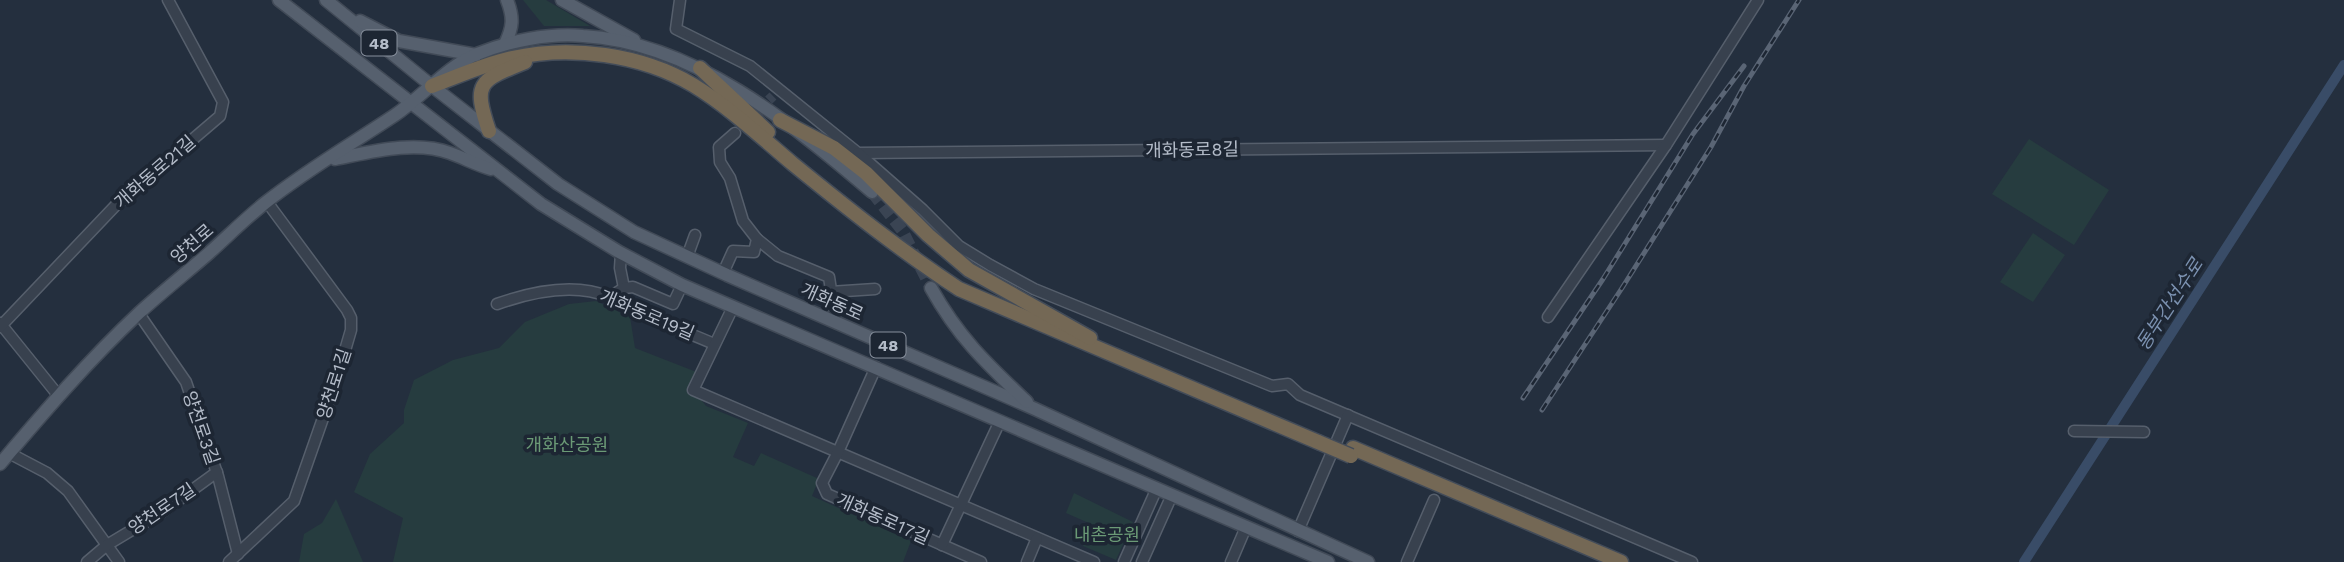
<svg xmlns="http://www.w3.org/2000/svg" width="2344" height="562" font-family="'Work Sans','Noto Sans KR',sans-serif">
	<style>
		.green { fill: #263c3f }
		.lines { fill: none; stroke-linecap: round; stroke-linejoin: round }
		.canal { stroke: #394c67; stroke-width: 10 }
		.minor-tunnel { stroke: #3a4453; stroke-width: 10; stroke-dasharray: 10 5; stroke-linecap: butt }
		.major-tunnel { stroke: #3a4453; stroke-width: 12; stroke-dasharray: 12 6; stroke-linecap: butt }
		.minor-casing { stroke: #565f6c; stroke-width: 13 }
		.major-casing { stroke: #414a57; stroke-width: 15 }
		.highway-casing { stroke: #434c59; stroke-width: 17 }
		.minor { stroke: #38414e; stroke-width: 10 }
		.major { stroke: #56606e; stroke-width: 12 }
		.highway { stroke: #746855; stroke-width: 14 }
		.rail-casing { stroke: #5a6575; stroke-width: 5 }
		.rail { stroke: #1d2633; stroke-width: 2.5; stroke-dasharray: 8; stroke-linecap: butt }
		.highway-bridge-casing { stroke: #434c59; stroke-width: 17; stroke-linecap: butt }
		.highway-bridge { stroke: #746855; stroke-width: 14 }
		.labels { text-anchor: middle; stroke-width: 7; stroke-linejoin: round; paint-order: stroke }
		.shield { fill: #1d2633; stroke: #878f9c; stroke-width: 2 }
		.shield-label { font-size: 16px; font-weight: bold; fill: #b4bcc9 }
		.street-label { font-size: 18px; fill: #b4bcc9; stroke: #1d2633 }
		.park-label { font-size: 18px; fill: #6b9a76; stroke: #1d2633 }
		.water-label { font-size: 19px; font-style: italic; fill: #7c92b1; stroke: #1d2633 }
	</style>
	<rect width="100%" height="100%" fill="#242f3e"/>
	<g class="green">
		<path d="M523,0h23l44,26h-46z"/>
		<path d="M2029,139l80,51 -35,55 -82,-51z"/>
		<path d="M2033,233l32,22 -32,47 -33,-20z"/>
		<path d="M596,301l34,16 5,31 64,25 -5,18 12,15 42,17 -15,34 21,9 7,-13 58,26 -7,17 99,45 -8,21h-510l10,-44 -49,-26 16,-38 34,-31v-13l10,-30 39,-20 46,-12 26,-26 44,-18z"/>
		<path d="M1074,493l59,29 -17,38 -33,-14 8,-22 -25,-11z"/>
		<path d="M336,499l27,63h-64l5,-28 18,-11z"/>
	</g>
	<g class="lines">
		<path class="canal" d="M2024,562l320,-497"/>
		<path class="minor-tunnel" d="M747,121l26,-25"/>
		<path class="major-tunnel" d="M872,192l30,38 29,58"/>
		<defs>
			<g id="minor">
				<path d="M680,0l-4,29 74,37 108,87 808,-8"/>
				<path d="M858,153l65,57 36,36 31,19 44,24 238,97 16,-2 12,11 392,167"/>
				<path d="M757,239l21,17 51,21 7,46"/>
				<path d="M621,253l-1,15 4,20"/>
				<path d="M687,257l8,-22"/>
				<path d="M723,273l10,-22 21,1 3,-13 -14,-18 -13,-43 -10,-16 -1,-15 16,-14"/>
				<path d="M830,292l45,-3"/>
				<path d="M610,297l14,-9 9,-1 40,17 9,-19"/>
				<path d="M497,304c34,-12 77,-22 112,-7 15,6 29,16 44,22 21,9 41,16 61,25"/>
				<path d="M733,307l-40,83 401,172"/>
				<path d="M139,314l47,68 32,94 20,78"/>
				<path d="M1548,317l118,-172 92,-145"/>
				<path d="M0,323l58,72"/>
				<path d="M0,327l117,-123 103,-88 3,-14 -55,-102"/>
				<path d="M876,367l-38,85 -16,31 5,11 154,68"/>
				<path d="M2074,431l70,1"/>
				<path d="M9,453l38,20 21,18 51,71"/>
				<path d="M1298,531l50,-116"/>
				<path d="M942,545l58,-124"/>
				<path d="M87,562l20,-17 55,-33 55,-40"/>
				<path d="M229,562l65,-61 42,-120 15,-51v-12l-4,-8 -80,-108"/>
				<path d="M1027,562l10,-24"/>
				<path d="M1124,562l33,-74"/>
				<path d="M1142,562l30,-67"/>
				<path d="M1231,562l15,-35"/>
				<path d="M1407,562l27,-62"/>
			</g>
			<g id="major">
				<path d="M279,0l262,204 78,48 63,33 646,277"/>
				<path d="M326,0l106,86 126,98 76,48 93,43 308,134 333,153"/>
				<path d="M562,0l72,40"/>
				<path d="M360,21l39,20 77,14"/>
				<path d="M505,44c8,-17 9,-26 2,-44"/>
				<path d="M335,159c36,-7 80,-19 115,-6 14,5 27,12 41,16"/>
				<path d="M931,288c28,50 55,75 96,114"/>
				<path d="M0,464c44,-52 89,-104 139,-151 23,-21 47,-40 70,-60 19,-17 37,-35 56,-50 40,-32 88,-60 130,-88 28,-19 51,-48 82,-61 32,-13 71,-21 106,-18 110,6 209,88 289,156"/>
			</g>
			<g id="highway">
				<path d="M700,68l68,64"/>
				<path d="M432,86c26,-10 53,-22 80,-28 58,-13 129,-4 181,27 36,22 68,52 100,79 54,44 108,87 166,125l359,153"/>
				<path d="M780,120l54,28 32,25 62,62 41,35 121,68"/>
				<path d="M489,131c-16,-48 -11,-50 36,-69"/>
				<path d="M1353,448l268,114"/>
			</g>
		</defs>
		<use href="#minor" class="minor-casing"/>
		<use href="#major" class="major-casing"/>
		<use href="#highway" class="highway-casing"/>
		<use href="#minor" class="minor"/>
		<use href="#major" class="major"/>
		<use href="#highway" class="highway"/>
		<defs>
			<g id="rail">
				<path d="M1523,398l80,-119 90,-145 51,-68"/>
				<path d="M1542,410l80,-122 89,-141 33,-61 55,-86"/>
			</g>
		</defs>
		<use href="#rail" class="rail-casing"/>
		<use href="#rail" class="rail"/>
		<defs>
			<path id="highway-bridge" d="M1318,442l33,14"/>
		</defs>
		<use href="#highway-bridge" class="highway-bridge-casing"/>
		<use href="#highway-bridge" class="highway-bridge"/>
	</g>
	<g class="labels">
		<g class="shield">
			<rect x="361.5" y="30.5" width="35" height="25" rx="5"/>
			<rect x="870.5" y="332.5" width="35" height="25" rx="5"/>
		</g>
		<g class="shield-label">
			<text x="379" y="49">48</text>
			<text x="888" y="351">48</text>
		</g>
		<g class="street-label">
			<text transform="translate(1192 150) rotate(-1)" y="6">개화동로8길</text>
			<text transform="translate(155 172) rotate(-41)" y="6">개화동로21길</text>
			<text transform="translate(192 244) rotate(-41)" y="6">양천로</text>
			<text transform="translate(832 302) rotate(24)" y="6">개화동로</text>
			<text transform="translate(647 315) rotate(23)" y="6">개화동로19길</text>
			<text transform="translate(334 384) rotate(-72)" y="6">양천로1길</text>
			<text transform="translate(201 428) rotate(71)" y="6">양천로3길</text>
			<text transform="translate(162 509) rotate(-34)" y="6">양천로7길</text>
			<text transform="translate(883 519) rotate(24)" y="6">개화동로17길</text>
		</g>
		<g class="park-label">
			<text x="567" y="451">개화산공원</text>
			<text x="1107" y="541">내촌공원</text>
		</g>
		<g class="water-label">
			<text transform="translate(2169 304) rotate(-57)" y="7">동부간선수로</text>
		</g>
	</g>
</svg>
